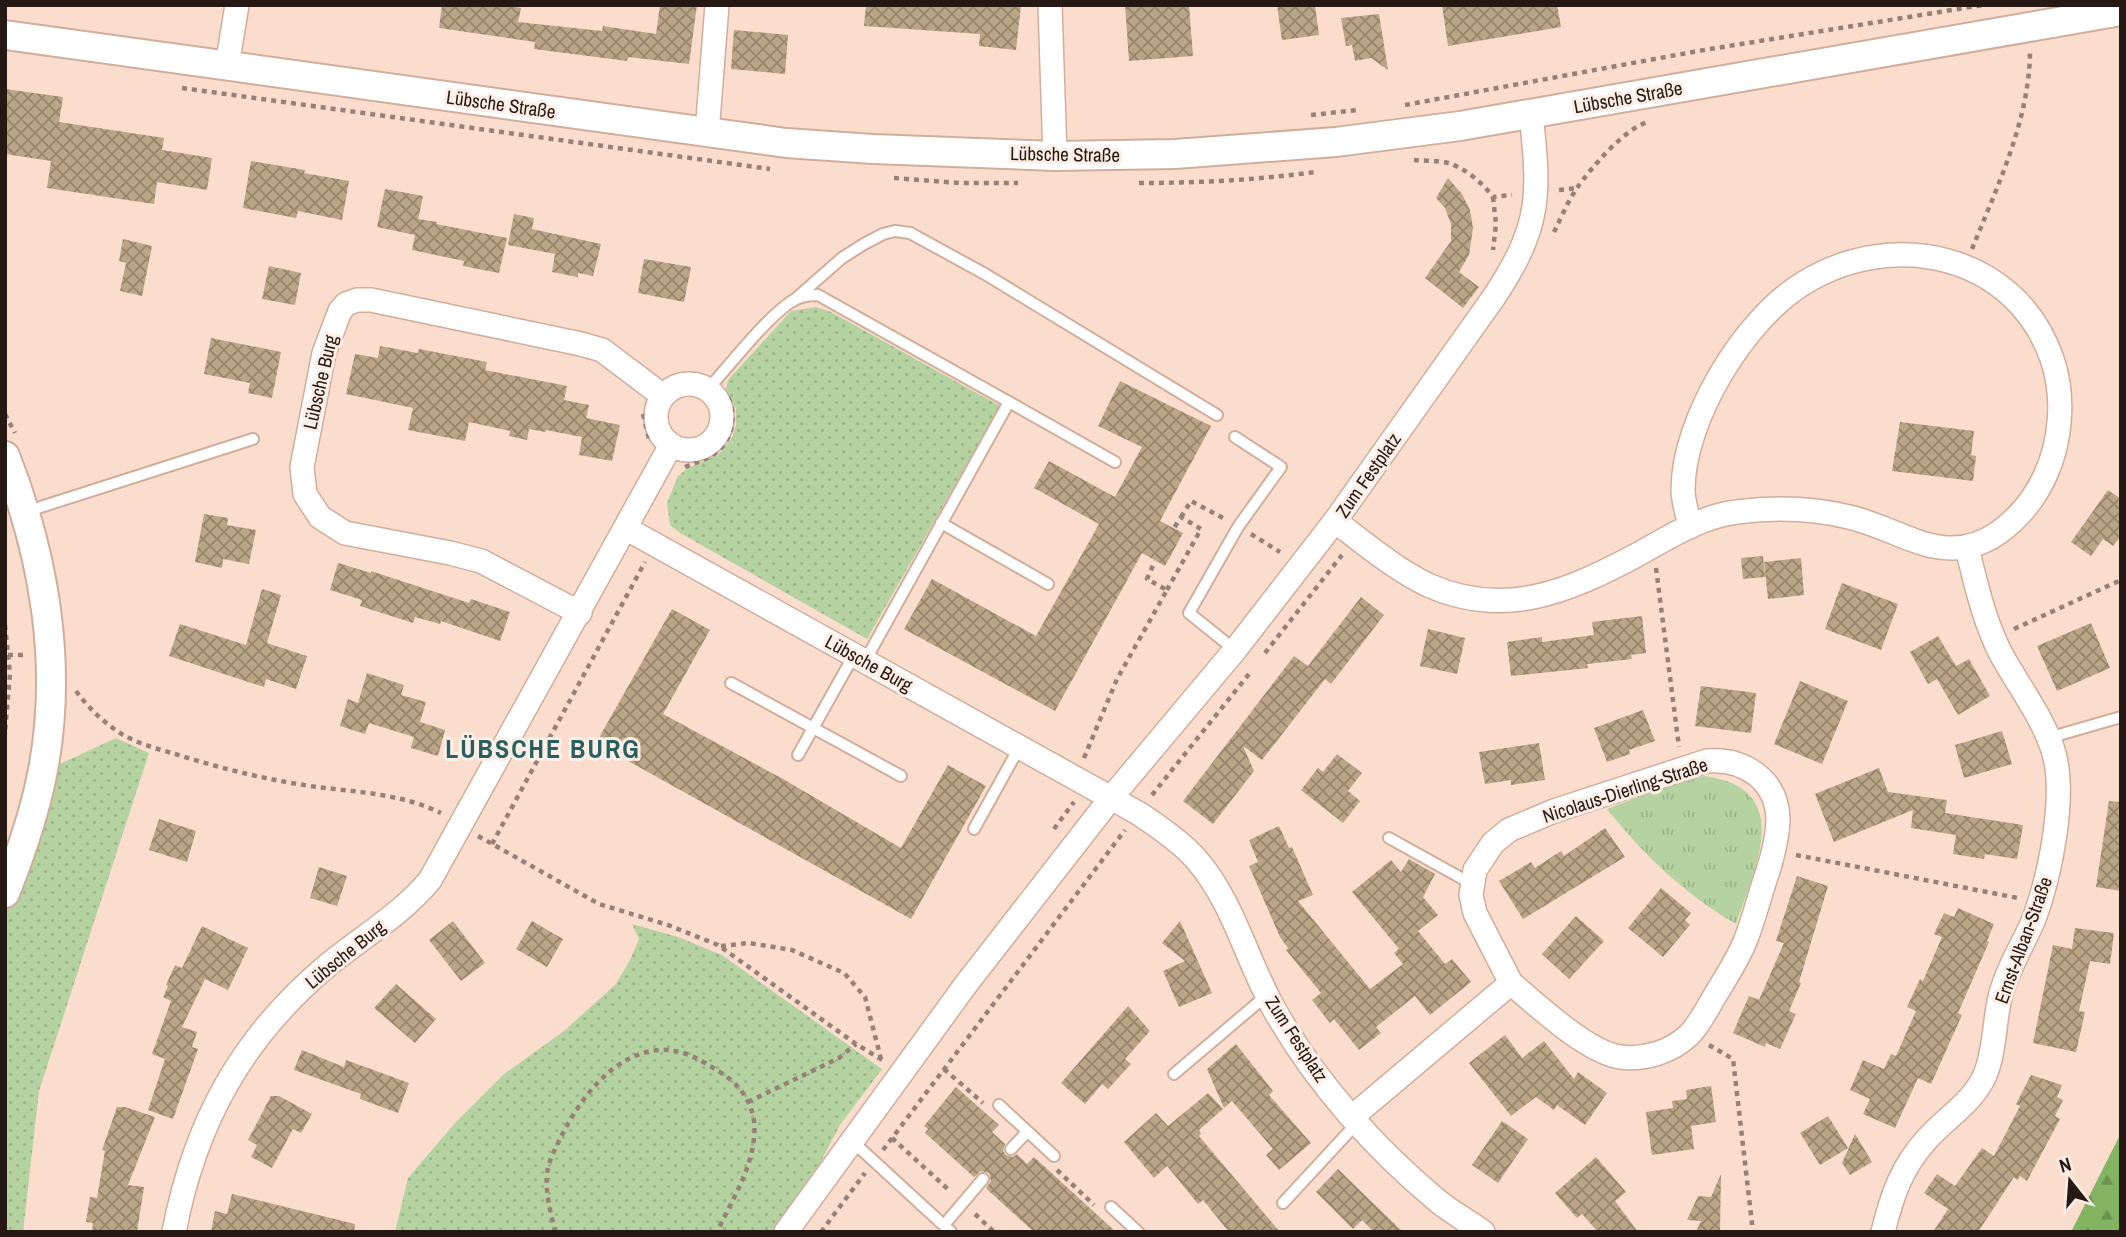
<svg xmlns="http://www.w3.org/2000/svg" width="2126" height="1237" font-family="'Archivo Narrow',sans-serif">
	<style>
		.grass { fill: url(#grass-dots) }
		.forest { fill: url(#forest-firs) }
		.park { fill: url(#park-tufts) }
		.building { fill: url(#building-cross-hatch) }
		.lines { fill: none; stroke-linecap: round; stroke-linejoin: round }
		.service-casing { stroke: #d1ad9b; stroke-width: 14 }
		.minor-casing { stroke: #d1ad9b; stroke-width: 26 }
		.tertiary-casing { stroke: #d1ad9b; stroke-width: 32 }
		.path { stroke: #978176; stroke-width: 4.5; stroke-dasharray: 5 5; stroke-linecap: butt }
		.service { stroke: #fff; stroke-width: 10 }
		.minor { stroke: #fff; stroke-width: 23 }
		.tertiary { stroke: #fff; stroke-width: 28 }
		.labels { text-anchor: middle; stroke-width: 6; stroke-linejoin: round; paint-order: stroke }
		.street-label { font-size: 19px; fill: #261913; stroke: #fdeee6 }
		.district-label { font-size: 26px; font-weight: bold; letter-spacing: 2px; fill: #27605e; stroke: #fdeee6 }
	</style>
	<defs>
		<pattern id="grass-dots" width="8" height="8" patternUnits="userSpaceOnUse" patternTransform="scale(1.75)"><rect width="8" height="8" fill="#b4d3a1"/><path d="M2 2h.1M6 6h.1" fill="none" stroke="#9bb58a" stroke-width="1.8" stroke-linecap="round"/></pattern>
		<pattern id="forest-firs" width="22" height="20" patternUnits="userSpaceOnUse" patternTransform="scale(1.75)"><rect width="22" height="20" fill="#83b462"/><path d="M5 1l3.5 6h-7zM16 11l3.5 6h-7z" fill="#6b9250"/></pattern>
		<pattern id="park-tufts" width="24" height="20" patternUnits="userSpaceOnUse" patternTransform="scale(1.75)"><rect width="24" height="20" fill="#b4d3a1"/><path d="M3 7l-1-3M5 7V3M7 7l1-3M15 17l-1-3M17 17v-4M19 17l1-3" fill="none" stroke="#9bb58a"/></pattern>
		<pattern id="building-cross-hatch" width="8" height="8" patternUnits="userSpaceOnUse" patternTransform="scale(1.75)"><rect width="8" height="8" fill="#baa586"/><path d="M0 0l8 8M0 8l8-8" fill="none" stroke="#97866c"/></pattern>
	</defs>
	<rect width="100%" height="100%" fill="#fbddce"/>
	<g class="grass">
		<path d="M816,307l15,5 169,94 -133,233 -187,-106 -10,-8 -3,-22 11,-27 10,-8 30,-13 14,-17 4,-13v-16l-10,-20 2,-9 63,-69z"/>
		<path d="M116,738l33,15 -110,338 -16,141h-18v-339l38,-125 19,-5z"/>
		<path d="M632,924l46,13 44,18 160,114 -42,56 -56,107h-389l13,-54 47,-55 49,-49 60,-43 52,-47 14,-24 9,-21z"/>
	</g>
	<path class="forest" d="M2121,1133v99h-50z"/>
	<path class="park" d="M1704,776c92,12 51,92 32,148 -52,-30 -92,-69 -129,-115l55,-21z"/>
	<g class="building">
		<path d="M442,5h62l17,3 -3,14 84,9 1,-5 53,8 4,-29h37l-8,59 -61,-7 -1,4 -93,-12 1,-7 -96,-14z"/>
		<path d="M866,5h155l-5,45 -37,-4 1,-12 -116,-8z"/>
		<path d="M1125,5h64l4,51 -64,5z"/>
		<path d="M1277,5h38l4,30 -37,5z"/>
		<path d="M1442,5h115l4,22 -113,19z"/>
		<path d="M1379,14l9,56 -17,-12 -16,3 -3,-16 -6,1 -5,-28z"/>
		<path d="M734,30l54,5 -3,39 -54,-5z"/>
		<path d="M5,89l58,8 -4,25 105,16 -2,12 50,8 -5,32 -50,-8 -3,22 -107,-16 4,-27 -46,-7z"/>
		<path d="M251,161l54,9 -1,3 45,8 -7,39 -44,-9 -2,7 -53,-10z"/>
		<path d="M1448,178l14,16 8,16 3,18 -4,27 -10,17 20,15 -16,21 -38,-30 26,-37v-17l-6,-16 -9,-10z"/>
		<path d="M385,189l38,7 -8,39 -38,-8z"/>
		<path d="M514,214l20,4 -2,11 69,15 -8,32 -15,-3v4l-26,-5 3,-18 -47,-9z"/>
		<path d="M418,219l19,3 -1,2 71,14 -8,35 -36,-7 1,-5 -52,-11z"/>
		<path d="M123,239l29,7 -10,50 -22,-5 6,-28 -7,-2z"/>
		<path d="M644,259l47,8 -7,35 -46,-9z"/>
		<path d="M269,266l32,7 -6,32 -33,-6z"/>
		<path d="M211,338l70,14 -9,46 -24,-5 2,-10 -46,-9z"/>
		<path d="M380,346l38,7 1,-4 68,13 -2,8 82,16 -3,14 25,5 -3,13 34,7 -8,36 -33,-6 3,-18 -36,-7 -1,2 -16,-3 -2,11 -18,-4 1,-5 -41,-9 -4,19 -57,-11 5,-22 -67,-14 9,-40 23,4z"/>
		<path d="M1120,381l91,45 -51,95 23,12 -18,33 -23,-13 -87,158 -151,-82 28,-50 104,57 63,-112 -65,-36 15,-27 66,36 27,-50 -44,-21z"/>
		<path d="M1900,422l74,9 -3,24 5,1 -3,25 -81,-10z"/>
		<path d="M2108,490l13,9v37l-8,10 -10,-7 -12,17 -20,-14z"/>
		<path d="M204,514l24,4 -1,7 29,5 -7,34 -26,-5 -1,9 -27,-6z"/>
		<path d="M1763,556l2,21 -22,2 -2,-21z"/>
		<path d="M1801,558l3,37 -36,4 -4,-37z"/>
		<path d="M338,563l33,10v-2l98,32 2,-4 39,13 -10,29 -59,-20 -1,3 -25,-7 -2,6 -53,-17 2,-6 -32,-10z"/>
		<path d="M1842,583l56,21 -17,46 -56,-21z"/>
		<path d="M262,589l19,6 -14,48 40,13 -11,33 -30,-10 -2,8 -95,-31 11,-32 66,21z"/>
		<path d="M1361,597l23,18 -53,69 -6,-5 -63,81 -19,-14 11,25 -41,53 -30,-23 111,-145 14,10z"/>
		<path d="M672,609l38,21 -47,84 120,65 118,69 47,-83 38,21 -75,133 -315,-176z"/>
		<path d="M1642,616l4,37 -15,2 1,4 -45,5 1,4 -77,8 -4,-34 35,-5v5l52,-7 -2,-13z"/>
		<path d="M2091,623l19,45 -53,23 -20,-45z"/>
		<path d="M1428,629l37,9 -8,36 -37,-8z"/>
		<path d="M1938,636l18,30 13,-7 21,37 -32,19 -21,-36 -9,5 -18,-32z"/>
		<path d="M367,673l37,12 -3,10 25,7 -6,20 25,8 -7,26 -27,-8 3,-11 -45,-14 -4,11 -25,-8 8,-27 10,4z"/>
		<path d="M1800,681l48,20 -26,63 -48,-20z"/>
		<path d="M1701,686l55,7 -5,40 -56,-7z"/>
		<path d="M1643,710l12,31 -26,9 1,4 -23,8 -13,-34z"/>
		<path d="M2002,731l10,33 -48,14 -9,-33z"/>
		<path d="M1539,743l6,37 -34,5v-5l-26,4 -6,-32z"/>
		<path d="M1337,754l25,19 -14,18 12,10 -17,22 -42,-33 17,-22 5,4z"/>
		<path d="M1879,768l9,24 59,8 -2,13 78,12 -6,34 -32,-5 -1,5 -31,-5 3,-19 -45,-7 2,-18 -79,32 -19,-48z"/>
		<path d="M2109,801l12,1v89l-25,-4z"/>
		<path d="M159,819l37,12 -9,31 -38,-12z"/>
		<path d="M1279,826l10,22 3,-1 21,48 -15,6 72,88 33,-25 -9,-11 5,-4 -47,-57 39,-32 10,12 8,-13 26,15 -12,23 15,18 -20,16 27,33 7,-5 19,23 -41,33 -15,-19 -39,31 5,6 -22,17 -25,-31 -4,4 -18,-23 9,-7 -35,-43 2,-2 -8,-11 -31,-71 9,-4 -9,-22z"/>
		<path d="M1605,828l20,29 -102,62 -24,-38 32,-19 4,6 26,-17 3,5z"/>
		<path d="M319,867l28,9 -10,30 -27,-8z"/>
		<path d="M1797,876l31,10 -29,96 2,1 -12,28 7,3 -16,35 -14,-6 -1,4 -32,-14 16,-37 10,4 25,-57 -8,-2z"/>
		<path d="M1661,888l30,25 -6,7 5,5 -27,32 -35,-29z"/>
		<path d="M1958,908l36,16 -7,17 2,1 -31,71 4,2 -31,69 -13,-6 -23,50 -32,-14 7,-15 -20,-9 13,-30 21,9 7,-15 5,2 20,-45 -9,-4 13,-28 3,2 19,-44 -8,-3 10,-21 10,4z"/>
		<path d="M1576,916l28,25 -35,38 -27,-25z"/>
		<path d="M453,921l32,42 -24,18 -32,-41z"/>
		<path d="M532,921l31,18 -16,28 -31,-18z"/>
		<path d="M1180,921l32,72 -33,14 -16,-36 22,-10 -23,-18z"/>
		<path d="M202,926l46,22 -20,42 -23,-11 -23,48 15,5 -5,15 6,2 -25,70 -25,-9 17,-51 -13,-5 19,-53 -8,-4 5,-11 -2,-1 9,-20 7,3z"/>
		<path d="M2075,928l39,5 -4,31 -20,-3 -11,50 6,1 -9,40 -43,-9 20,-98 19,4z"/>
		<path d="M396,984l40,35 -21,24 -41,-35z"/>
		<path d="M1128,1006l22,25 -25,28 6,5 -23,25 -6,-5 -17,20 -24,-21z"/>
		<path d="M1505,1035l17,23 22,-17 30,38 4,-7 29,21 -22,32 -28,-20 -3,5 -18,-13 -25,19 -42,-53z"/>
		<path d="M1236,1044l37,47 -4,4 42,48 -32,27 -13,-15 7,-6 -41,-48 -8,7 -17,-39z"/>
		<path d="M302,1050l42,17 2,-7 63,23 -11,30 -38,-14 1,-5 -67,-24z"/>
		<path d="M2031,1075l31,10 -5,12 6,3 -8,16 5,3 -33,62 -7,-5 -3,4 -3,-3 -36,55h-45l15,-23 -24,-16 13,-19 18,12 27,-38 12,8 26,-50 -4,-2z"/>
		<path d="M1711,1086l5,36 -25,4 3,23 -42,6 -6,-43 27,-4 -1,-7 15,-2 -1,-9z"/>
		<path d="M956,1087l43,38 -7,7 13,12 -2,7 3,4 7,2 4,-3 10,10 7,-7 82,75h-82l-44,-40 -4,-4 5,-7 -2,-8 -8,-2 -7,6 -49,-44 3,-4 -4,-3z"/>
		<path d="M1208,1093l15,16 -24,21 2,4 -2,2 81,96h-51l-26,-32 -5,4 -31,-38 -13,12 -30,-36 32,-29 12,13z"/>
		<path d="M271,1096h8l33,18 -11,19 -8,-4 -21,39 -21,-11 6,-12 -9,-5z"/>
		<path d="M117,1107h8l30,10 -27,68 16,2 -7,45h-45l1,-9 -7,-1 4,-25 7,1 8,-47 -3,-1z"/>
		<path d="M1828,1116l20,32 -28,17 -20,-32z"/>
		<path d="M1502,1121l26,18 -30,44 -26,-18z"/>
		<path d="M1855,1134l17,28 -22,13 -8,-12z"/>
		<path d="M1596,1157l30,35 -11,9 23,31h-40l-16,-18 -5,4 -22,-25z"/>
		<path d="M1338,1169l38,37 27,26h-29l-12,-12 -9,9 -37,-37z"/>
		<path d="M1721,1174l-1,58h-24l5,-11 -14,-1 11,-24 13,1z"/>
		<path d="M232,1194l123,30 -1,8h-143l4,-21 12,3z"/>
	</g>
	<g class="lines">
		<defs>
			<g id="service">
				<path d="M793,301l49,-43 22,-14 19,-10 12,-3 15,2 75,41 232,141"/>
				<path d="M708,389c23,-25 57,-70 84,-88 9,-5 16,-6 26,-6l191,107"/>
				<path d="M25,512l228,-73"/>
				<path d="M941,523l107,61"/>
				<path d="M1235,650l-46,-37 49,-86 43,-60 -46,-30"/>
				<path d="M865,661l144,-259 106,60"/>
				<path d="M731,683l170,93"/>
				<path d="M2048,738l73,-21"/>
				<path d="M798,755l56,-100"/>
				<path d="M974,829l45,-81"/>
				<path d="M1389,838l83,46"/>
				<path d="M1174,1074l93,-79"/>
				<path d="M999,1105l55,51"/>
				<path d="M852,1141l99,91"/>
				<path d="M1011,1149l16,-17"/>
				<path d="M1283,1203l74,-80"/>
				<path d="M1111,1207l27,25"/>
				<path d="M944,1225l39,-46"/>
			</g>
			<g id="minor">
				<path d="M1050,5l5,151"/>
				<path d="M227,66l10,-61"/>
				<path d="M707,133l10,-128"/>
				<circle cx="689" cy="417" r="33"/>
				<path d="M1335,521c29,22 60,48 93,64 76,34 139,7 207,-29 31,-17 66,-40 102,-44 38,-5 75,-4 112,5 53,12 95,53 149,16 21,-15 36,-33 47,-57 16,-34 20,-80 7,-117 -36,-105 -159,-131 -248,-76 -60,36 -121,137 -121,207 0,12 5,25 7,37"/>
				<path d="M627,529l511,284c20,13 42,28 58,46 37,42 51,102 78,150 41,73 101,140 165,193 14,11 30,20 44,30"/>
				<path d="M580,613l-99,-52 -31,-8 -105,-20 -25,-16 -15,-23 -3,-27 22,-114 16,-42 6,-7 11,-4h14l210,44 21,6 61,46"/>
				<path d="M1352,1117l159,-134c27,23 76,69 109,74 25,3 51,-5 69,-22 10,-10 17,-24 24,-36 11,-19 25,-39 33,-60 7,-18 12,-37 18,-56 7,-20 13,-40 14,-62 0,-41 -34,-63 -71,-60l-153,50 -45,19 -16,13 -18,27 -4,25 4,18 36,70"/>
				<path d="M174,1232c21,-110 68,-195 154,-267 34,-28 74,-51 102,-85l241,-435"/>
				<path d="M786,1232l181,-249 144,-185 124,-148 100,-129 159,-224c47,-71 46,-101 37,-183"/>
				<path d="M1883,1232c9,-37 19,-66 45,-94 19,-21 45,-36 57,-63 10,-24 9,-52 15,-78 7,-28 23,-52 34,-78 16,-43 34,-128 18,-172 -11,-32 -34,-62 -51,-93 -17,-33 -25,-70 -34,-106"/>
			</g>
			<g id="tertiary">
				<path d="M5,35l781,108 87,6 182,7 120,-2 161,-12 124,-16 661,-115"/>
				<path d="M5,456c39,99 58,208 38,314 -8,42 -22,83 -38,123"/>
			</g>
		</defs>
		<use href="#service" class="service-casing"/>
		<use href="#minor" class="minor-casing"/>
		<use href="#tertiary" class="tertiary-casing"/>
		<g class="path">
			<path d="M182,88l588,81"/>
			<path d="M1405,105l293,-54 285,-46"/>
			<path d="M1311,115l47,-5"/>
			<path d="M1414,160c11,1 24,0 34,3 17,5 35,20 45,34l19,-2"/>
			<path d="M894,178l66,5h58"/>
			<path d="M1139,183c58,0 118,-3 176,-11"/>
			<path d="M1559,190l18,-2"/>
			<path d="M1493,197l3,27 -3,26"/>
			<path d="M1554,232c7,-14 14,-31 23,-44 14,-20 48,-60 71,-66"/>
			<path d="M1972,249c25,-62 57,-128 58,-196"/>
			<path d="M5,414l10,19"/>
			<path d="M643,414l6,25"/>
			<path d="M685,467c9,-4 18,-6 26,-11 21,-12 27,-39 17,-59"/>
			<path d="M1181,517l10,-16 34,18"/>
			<path d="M1251,534l29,18"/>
			<path d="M1656,568l23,179"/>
			<path d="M1167,590l34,-61 -20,-12 -7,11"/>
			<path d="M5,625l5,49 -5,57"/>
			<path d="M2014,629l107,-49"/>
			<path d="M1265,653l77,-98"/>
			<path d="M8,655h17"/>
			<path d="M76,691c12,16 25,29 41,40 16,11 37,17 55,22 47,15 95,27 145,34 41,5 85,7 124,26"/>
			<path d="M1084,758l33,-79 50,-89 -20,-11 8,-18"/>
			<path d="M1152,795l97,-121"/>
			<path d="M1054,829l20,-27"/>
			<path d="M478,836l121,68 69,21 50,20 138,99 28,17"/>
			<path d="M492,844l153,-282"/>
			<path d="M1796,855l222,43"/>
			<path d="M721,946l28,-3 43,7 52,23 21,24 16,62"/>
			<path d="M1709,1045l24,14 20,173"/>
			<path d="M944,1069l39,34"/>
			<path d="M748,1102l91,-44 17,-14"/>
			<path d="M892,1138l59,54"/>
			<path d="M883,1150l242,-320"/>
			<path d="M1057,1170l37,35"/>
			<path d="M975,1214l19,18"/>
			<path d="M555,1232c-4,-19 -10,-39 -8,-58 1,-12 8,-25 13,-35 19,-39 52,-85 99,-89 22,-2 42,10 59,21 19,11 33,28 36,50 4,39 -21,77 -37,111"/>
			<path d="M821,1232l44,-59"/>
		</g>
		<use href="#service" class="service"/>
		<use href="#minor" class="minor"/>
		<use href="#tertiary" class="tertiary"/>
	</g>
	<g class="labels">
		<g class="street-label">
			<text transform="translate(1628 97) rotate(-10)" y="7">Lübsche Straße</text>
			<text transform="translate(501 104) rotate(8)" y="7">Lübsche Straße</text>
			<text transform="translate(1065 154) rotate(1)" y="7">Lübsche Straße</text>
			<text transform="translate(320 382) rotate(-77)" y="7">Lübsche Burg</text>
			<text transform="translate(1368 475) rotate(-55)" y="7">Zum Festplatz</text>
			<text transform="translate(869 663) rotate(29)" y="7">Lübsche Burg</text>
			<text transform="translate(1625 790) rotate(-18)" y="7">Nicolaus-Dierling-Straße</text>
			<text transform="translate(2023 940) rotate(-70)" y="7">Ernst-Alban-Straße</text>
			<text transform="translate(345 954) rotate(-39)" y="7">Lübsche Burg</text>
			<text transform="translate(1297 1039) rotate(57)" y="7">Zum Festplatz</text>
		</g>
		<g class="district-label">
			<text x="543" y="758">LÜBSCHE BURG</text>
		</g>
	</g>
	<rect width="2126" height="1237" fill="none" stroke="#261913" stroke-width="14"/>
	<g transform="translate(2070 1181) rotate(343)" stroke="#fdeee6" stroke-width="5" paint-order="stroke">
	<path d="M0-5L12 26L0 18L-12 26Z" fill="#261913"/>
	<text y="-10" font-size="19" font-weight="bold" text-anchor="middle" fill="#261913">N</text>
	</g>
</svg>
